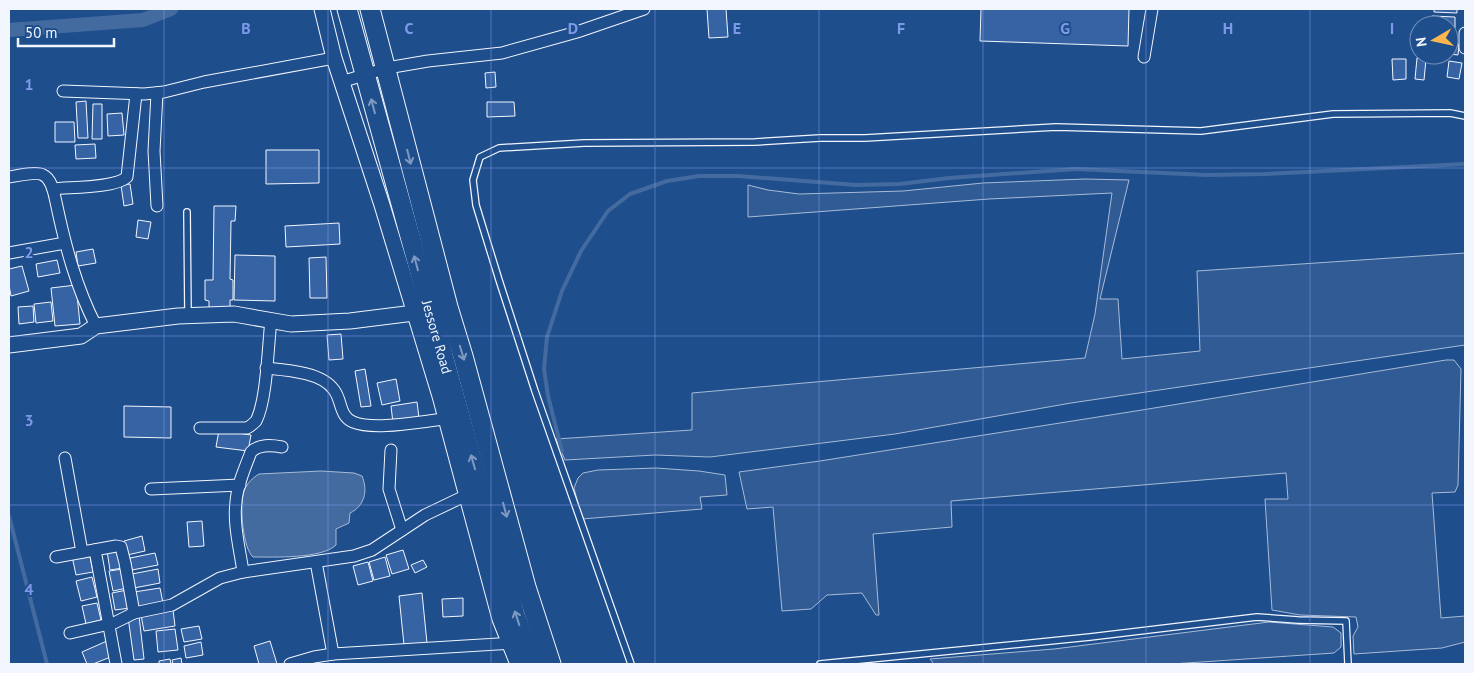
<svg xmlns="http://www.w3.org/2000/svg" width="1474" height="673" font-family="'PT Sans',sans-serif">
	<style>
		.built { fill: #305b95; stroke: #a8bbd7 }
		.water { fill: #446ba0; stroke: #a8bbd7 }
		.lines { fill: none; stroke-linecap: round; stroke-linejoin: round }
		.stream { stroke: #446ba0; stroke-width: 4 }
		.canal { stroke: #446ba0; stroke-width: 14 }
		.building { fill: #3563a3; stroke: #f2f6ff }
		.service-casing { stroke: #f2f6ff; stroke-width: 8 }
		.minor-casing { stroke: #f2f6ff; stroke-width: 13 }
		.tertiary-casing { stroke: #f2f6ff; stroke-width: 17 }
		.trunk-casing { stroke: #f2f6ff; stroke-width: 21 }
		.service { stroke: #1f4e8c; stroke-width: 5.5 }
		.minor { stroke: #1f4e8c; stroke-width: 11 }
		.tertiary { stroke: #1f4e8c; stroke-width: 15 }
		.trunk { stroke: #1f4e8c; stroke-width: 19 }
		.oneway { stroke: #7e9ac0 }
		.grid { fill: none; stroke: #7d9aea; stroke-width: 1; stroke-opacity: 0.55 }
		.labels { text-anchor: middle; stroke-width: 4; stroke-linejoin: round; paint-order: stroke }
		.street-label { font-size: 14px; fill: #f2f6ff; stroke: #1f4e8c }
		.grid-label { font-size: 16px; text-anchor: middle; font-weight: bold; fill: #7d9aea; stroke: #1f4e8c; stroke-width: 4; stroke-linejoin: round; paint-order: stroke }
	</style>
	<rect width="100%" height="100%" fill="#1f4e8c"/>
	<g class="built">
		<path d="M1085,179l44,1 -29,119h18l4,60 78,-8 -3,-80 268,-18v92l-394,58 -176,31 -185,23 -55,-2 -90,5 -9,-21 136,-9v-37l393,-35 10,-44 17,-121 -123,6 -241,18v-32l20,5 31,4 104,-3 80,-8z"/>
		<path d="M1446,360h8l7,9 -3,116 -3,7 -23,1 9,125 24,-2v26l-23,6 -88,6 -1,-18 5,-9 -2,-10 -56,-2 -28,-5 -7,-111h23l-2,-26 -335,28 1,26 -79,7 6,81h-3l-14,-22 -35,2 -16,14 -29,2 -9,-104 -26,2 -8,-37 81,-11 322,-51z"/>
		<path d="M656,468l43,3 26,4 2,20 -27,2 2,12 -120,10 -8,-31 4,-10 5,-5 15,-3z"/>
		<path d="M1269,622l64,5 8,6v14l-7,6 -162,11h-238l-4,-5 124,-10z"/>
	</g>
	<path class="water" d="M321,471l33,2 8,3c6,14 3,30 -12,37l-1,10 -13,6v16c-14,14 -63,12 -83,12 -10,-9 -13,-48 -10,-62 2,-10 8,-16 16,-21z"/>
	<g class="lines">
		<g class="stream">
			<path d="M562,451l-14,-55 -4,-27 3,-32 15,-46 19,-40 27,-40 22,-17 37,-13 32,-5h39l118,9 44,-1 49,-6 127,-9 131,6 59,-1 199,-10"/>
			<path d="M9,516l38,148"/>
		</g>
		<path class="canal" d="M9,30l134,-10 28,-11"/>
	</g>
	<g class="building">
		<path d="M707,9h19l2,28 -19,1z"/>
		<path d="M981,9h148l-1,37 -148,-5z"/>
		<path d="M1434,9h23v4l-23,-1z"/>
		<path d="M1432,16l23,1v11h-6v-3h-17z"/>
		<path d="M1449,45h10l-1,10 -9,-1z"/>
		<path d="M1417,58l9,1 -2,21 -9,-1z"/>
		<path d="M1392,59h14v20l-13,1z"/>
		<path d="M1449,61l13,2 -3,16 -12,-2z"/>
		<path d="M495,72l1,15 -10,1 -1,-15z"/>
		<path d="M86,101l2,37h-10l-2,-36z"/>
		<path d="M487,102h27l1,14 -28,1z"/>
		<path d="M93,104h9v35h-10z"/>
		<path d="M122,113l2,22 -16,1 -1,-22z"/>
		<path d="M55,122h19l1,20h-20z"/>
		<path d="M95,144l1,14 -20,1 -1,-14z"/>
		<path d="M266,150h53v33l-53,1z"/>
		<path d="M130,184l3,20 -9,2 -3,-21z"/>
		<path d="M214,206h22l-1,15h-4l-1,58 3,1v20h-3v10h-21v-9l-4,-1v-20h8z"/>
		<path d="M138,220l13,2 -3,17 -12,-2z"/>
		<path d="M339,223l1,21 -54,3 -1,-21z"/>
		<path d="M93,249l3,14 -18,3 -2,-14z"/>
		<path d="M235,255l40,1v45l-41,-1z"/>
		<path d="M326,257l1,41h-17l-1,-40z"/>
		<path d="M57,260l3,13 -22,4 -2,-13z"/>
		<path d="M22,266l7,25 -18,5 -2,-11v-16z"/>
		<path d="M76,285l4,39 -25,2 -4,-38z"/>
		<path d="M51,302l2,19 -17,2 -2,-19z"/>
		<path d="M33,306l1,16 -15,2 -1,-17z"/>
		<path d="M341,334l2,25 -14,1 -2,-25z"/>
		<path d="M365,369l6,37 -10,1 -6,-36z"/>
		<path d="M396,379l4,22 -18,4 -5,-22z"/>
		<path d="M417,402l2,16 -26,5 -2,-17z"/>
		<path d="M124,406l47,1v31l-47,-1z"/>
		<path d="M219,430l32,5 -3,16 -32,-4z"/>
		<path d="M202,521l2,25 -15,1 -2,-25z"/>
		<path d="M142,536l3,15 -18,4 -3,-14z"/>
		<path d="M119,548l4,20 -13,2 -3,-19z"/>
		<path d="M403,550l6,19 -17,5 -6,-19z"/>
		<path d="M89,552l4,20 -17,3 -4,-19z"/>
		<path d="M155,553l3,12 -26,5 -2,-12z"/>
		<path d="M385,557l5,19 -16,4 -5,-18z"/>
		<path d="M423,560l4,7 -12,6 -4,-8z"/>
		<path d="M368,562l5,19 -15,4 -5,-19z"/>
		<path d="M123,569l4,19 -14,3 -4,-20z"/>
		<path d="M158,569l2,14 -26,5 -2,-14z"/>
		<path d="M92,577l5,20 -16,4 -5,-20z"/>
		<path d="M160,588l3,15 -26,4 -3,-15z"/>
		<path d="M127,590l3,18 -15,2 -3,-17z"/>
		<path d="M422,593l5,50 -23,2 -5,-49z"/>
		<path d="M463,598v18l-20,1 -1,-18z"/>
		<path d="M97,603l4,17 -15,4 -4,-18z"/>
		<path d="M173,610l2,16 -31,5 -3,-16z"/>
		<path d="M139,616l5,43 -10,1 -6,-43z"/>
		<path d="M199,626l3,13 -18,3 -3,-13z"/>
		<path d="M175,629l3,21 -20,2 -2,-21z"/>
		<path d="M107,641l6,15 -20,8h-6l-5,-12z"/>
		<path d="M270,641l7,23h-18l-5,-18z"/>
		<path d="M201,642l2,13 -17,3 -2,-12z"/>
		<path d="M181,658l1,6h-9l-1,-4z"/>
		<path d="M170,659l1,5h-12v-3z"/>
	</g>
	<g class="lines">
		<defs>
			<g id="service">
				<path d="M187,212l1,102"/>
				<path d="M631,664l-96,-273 -36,-111 -23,-75 -3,-25 7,-23 19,-9 85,-5 171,-1 65,-4h45l191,-11 145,4 132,-17 117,-1 15,3"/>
				<path d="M820,664l270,-27 167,-20 41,3 48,1 2,43"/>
			</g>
			<g id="minor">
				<path d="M1465,33v15"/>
				<path d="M1144,57l8,-48"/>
				<path d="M341,82l46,-14 41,-7 74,-8 75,-21 67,-23"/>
				<path d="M63,91l81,3 20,-2 40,-10 130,-24"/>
				<path d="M157,93l-3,58 3,55"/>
				<path d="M9,177c7,-1 28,-6 34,-2 9,4 11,18 13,27 9,43 20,85 40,124"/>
				<path d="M53,189c17,-2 63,-1 74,-12l9,-83"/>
				<path d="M9,253l56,-10"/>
				<path d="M266,368c20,2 56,4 68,22 8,10 5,26 19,32 22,9 69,-1 93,-3"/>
				<path d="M200,428h47c4,-2 6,-4 9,-7 11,-21 12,-76 15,-101"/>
				<path d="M391,450l-2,39 13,41"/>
				<path d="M65,458l17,94"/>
				<path d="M151,489l89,-4"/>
				<path d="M95,550l21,114"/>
				<path d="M56,557l60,-11 5,1 4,16 9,50"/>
				<path d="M316,562l17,92"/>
				<path d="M243,572c-3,-22 -10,-48 -7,-70 1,-17 9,-34 15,-50 8,-8 20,-7 31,-5"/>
				<path d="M70,633l44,-10 20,-10 38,-8 48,-27 23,-6 111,-16 18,-6 53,-35 48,-23"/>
				<path d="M290,664l24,-7 19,-3 183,-11"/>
			</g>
			<g id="tertiary">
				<path d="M322,9l12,49 48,147 58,191 60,223 18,45"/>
				<path d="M9,345l72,-9 15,-10 82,-10 56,-2 57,10 59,-3 72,-9"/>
			</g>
			<g id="trunk">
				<path d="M347,9l142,512 26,94 18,49"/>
				<path d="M370,9l78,298 15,49 63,231 25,77"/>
			</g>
		</defs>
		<use href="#service" class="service-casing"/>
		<use href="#minor" class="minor-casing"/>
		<use href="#tertiary" class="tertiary-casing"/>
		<use href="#trunk" class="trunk-casing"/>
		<use href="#service" class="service"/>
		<use href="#minor" class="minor"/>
		<use href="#tertiary" class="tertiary"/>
		<use href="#trunk" class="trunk"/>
	</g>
	<defs><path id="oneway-shaft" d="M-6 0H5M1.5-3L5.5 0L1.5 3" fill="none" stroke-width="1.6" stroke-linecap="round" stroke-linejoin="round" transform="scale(1.25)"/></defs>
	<g class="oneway">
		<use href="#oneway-shaft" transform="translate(373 106) rotate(-105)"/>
		<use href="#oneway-shaft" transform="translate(409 157) rotate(76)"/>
		<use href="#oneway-shaft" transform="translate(416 263) rotate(-105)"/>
		<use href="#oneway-shaft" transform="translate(462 353) rotate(73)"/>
		<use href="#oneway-shaft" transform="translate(473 462) rotate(-106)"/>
		<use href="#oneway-shaft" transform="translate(505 510) rotate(75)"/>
		<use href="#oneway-shaft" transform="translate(517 618) rotate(-108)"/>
	</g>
	<path class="grid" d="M164,9v655M328,9v655M491,9v655M655,9v655M819,9v655M983,9v655M1146,9v655M1310,9v655M9,168h1456M9,336h1456M9,505h1456"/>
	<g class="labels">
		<g class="street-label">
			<text transform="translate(437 337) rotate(74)" y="5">Jessore Road</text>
		</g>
	</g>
	<g class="grid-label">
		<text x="246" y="34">B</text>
		<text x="409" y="34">C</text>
		<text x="573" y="34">D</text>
		<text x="737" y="34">E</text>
		<text x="901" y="34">F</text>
		<text x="1065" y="34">G</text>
		<text x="1228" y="34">H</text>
		<text x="1392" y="34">I</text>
		<text x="29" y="90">1</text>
		<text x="29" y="258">2</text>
		<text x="29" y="426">3</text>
		<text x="29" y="595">4</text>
	</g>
	<rect width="1474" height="673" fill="none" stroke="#f2f6ff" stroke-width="20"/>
	<g transform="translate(1434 40) rotate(261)"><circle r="24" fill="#1f4e8c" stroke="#7391ba"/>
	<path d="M0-4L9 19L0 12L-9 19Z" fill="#ffb74d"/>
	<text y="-8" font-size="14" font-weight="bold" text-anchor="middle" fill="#f2f6ff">N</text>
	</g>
	<path d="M18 38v8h96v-8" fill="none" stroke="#f2f6ff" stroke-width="2.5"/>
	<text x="25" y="38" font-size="15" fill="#f2f6ff" stroke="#1f4e8c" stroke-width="4" paint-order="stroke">50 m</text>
</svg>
